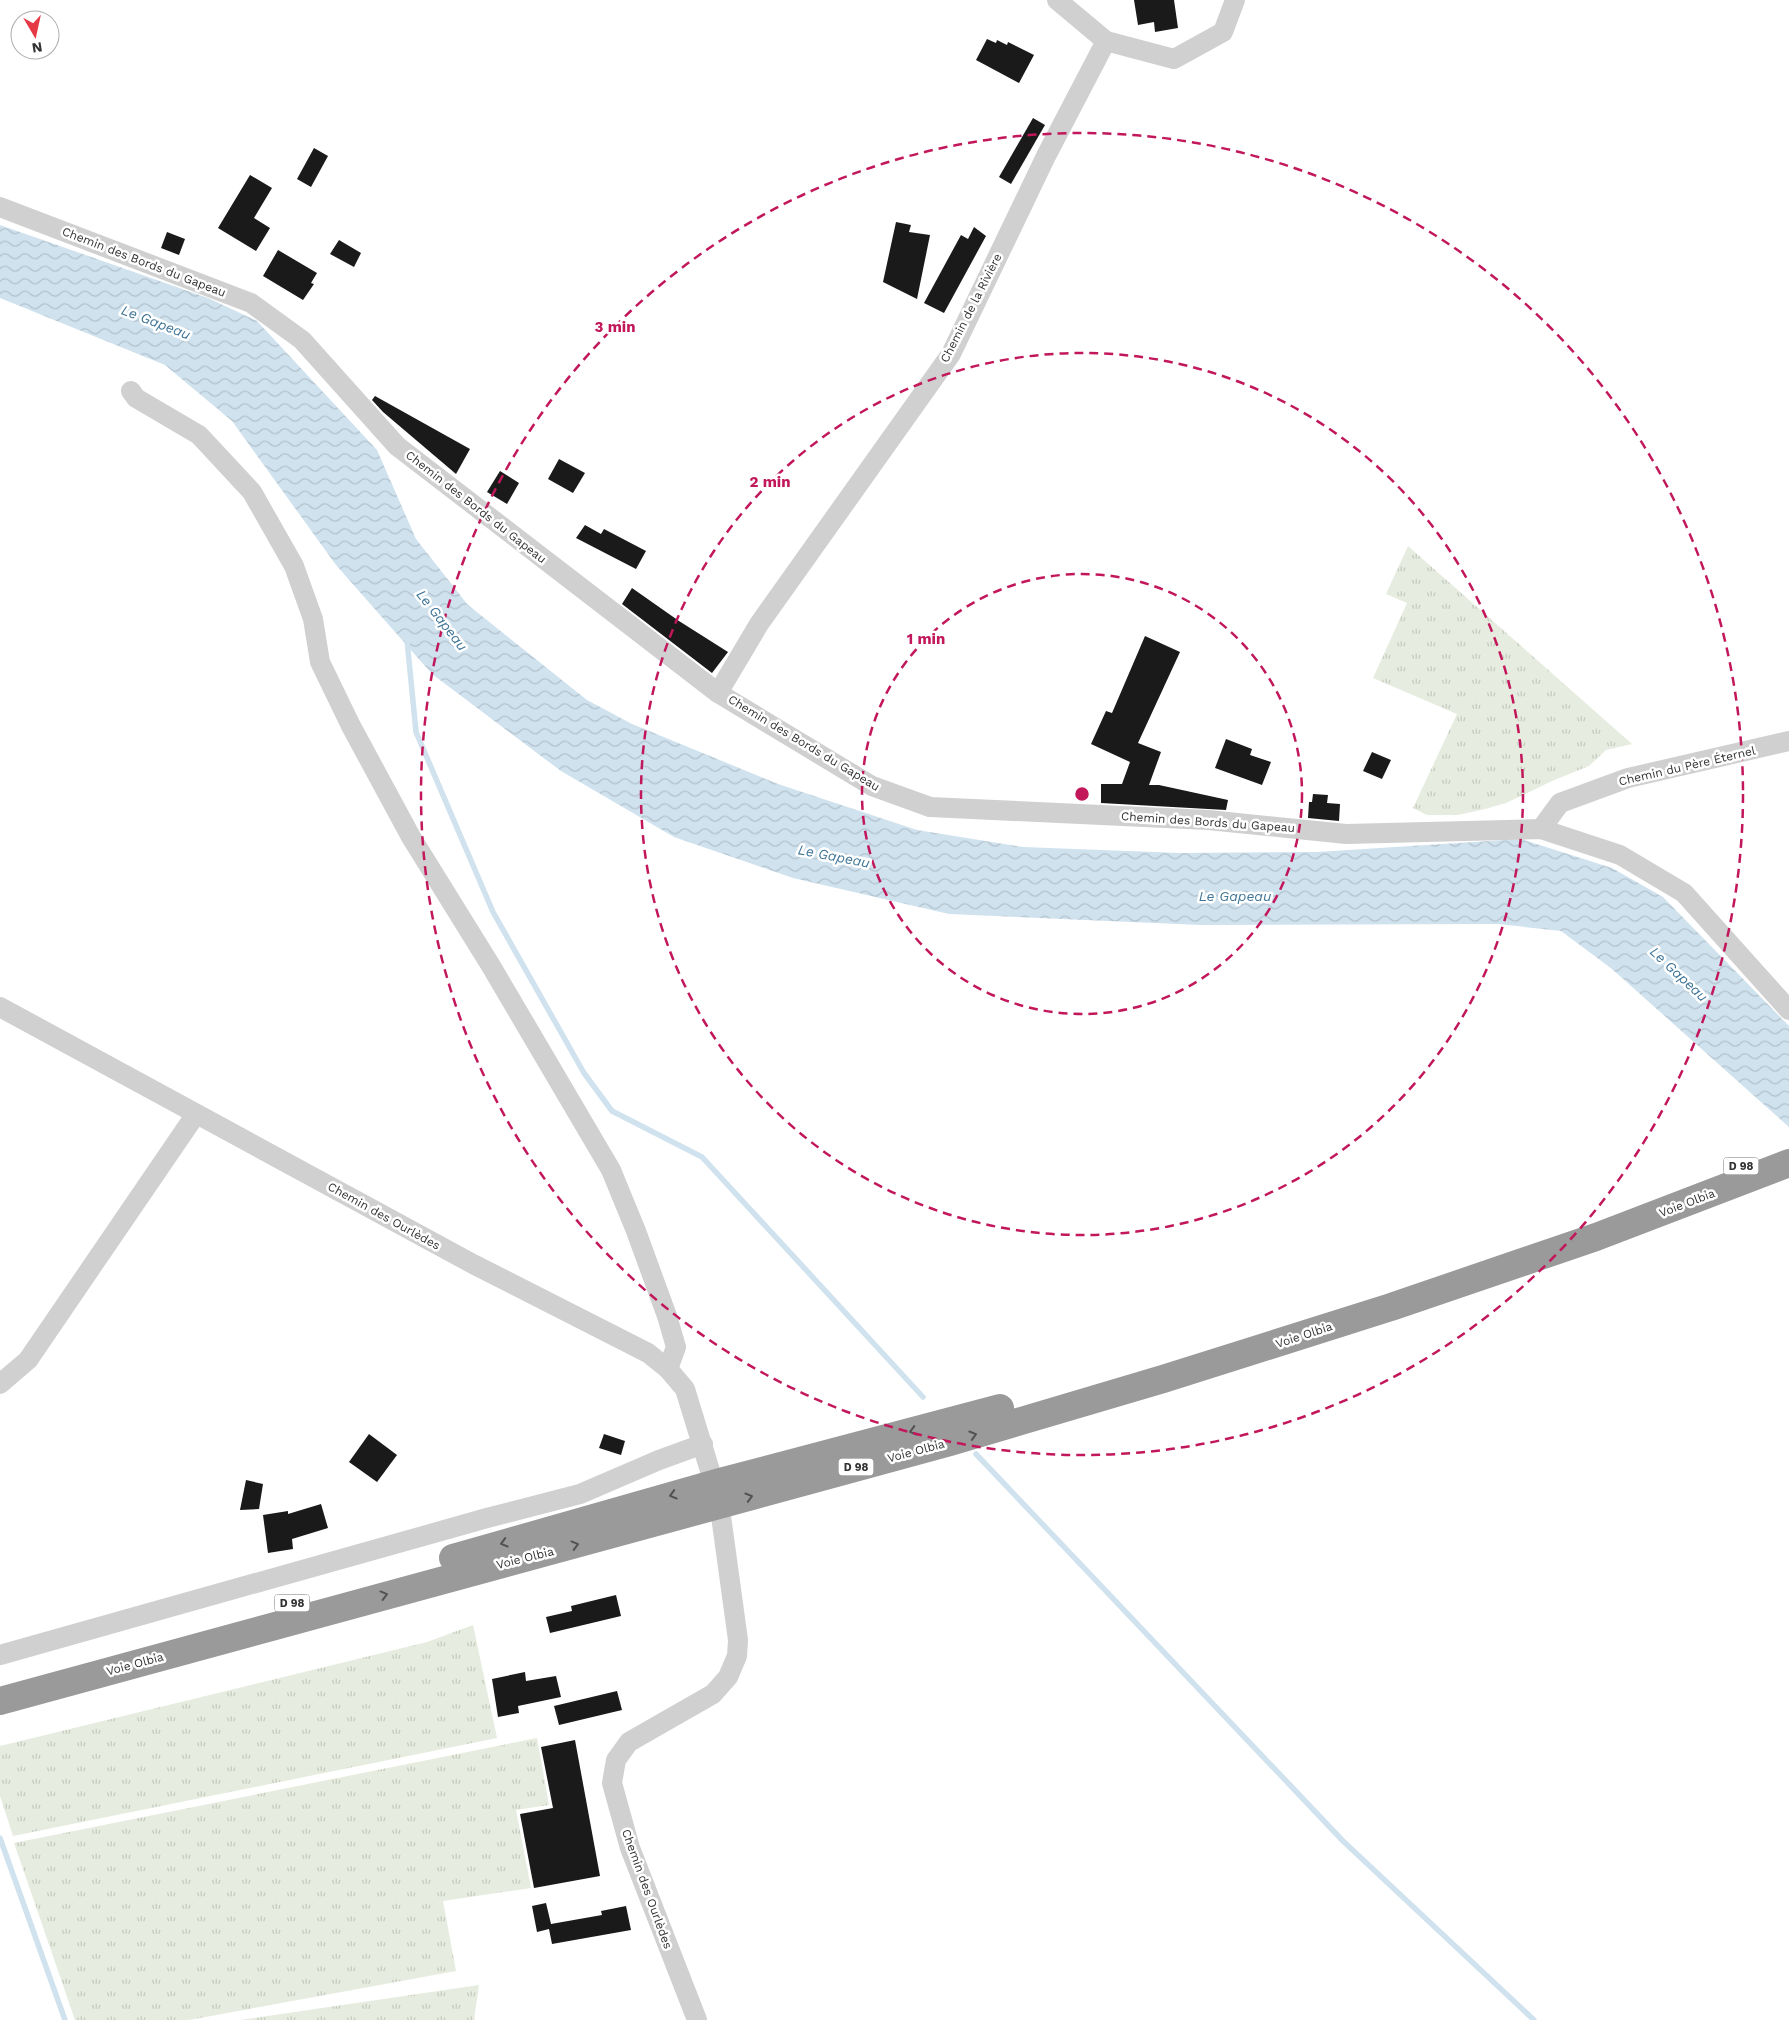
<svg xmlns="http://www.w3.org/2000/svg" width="1789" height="2020" font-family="'Work Sans',sans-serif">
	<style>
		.grass { fill: url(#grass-tufts) }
		.water { fill: url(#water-waves) }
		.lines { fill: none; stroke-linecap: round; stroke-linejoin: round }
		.stream { stroke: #cfe2ee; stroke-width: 5.5 }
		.building { fill: #1a1a1a }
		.minor { stroke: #d0d0d0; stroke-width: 20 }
		.highway { stroke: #9a9a9a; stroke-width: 28 }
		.oneway { stroke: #525252 }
		.ring { fill: none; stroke: #c2185b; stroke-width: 2.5; stroke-dasharray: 9 6 }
		.labels { text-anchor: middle; stroke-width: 5; stroke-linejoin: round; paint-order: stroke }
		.shield { fill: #fff; stroke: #707070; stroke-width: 1 }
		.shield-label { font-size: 11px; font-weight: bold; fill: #333 }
		.street-label { font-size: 12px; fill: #333; stroke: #fff }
		.water-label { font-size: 14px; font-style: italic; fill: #3f7597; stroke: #fff }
		.centre { fill: #c2185b; stroke: #fff; stroke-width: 2.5 }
		.ring-label { font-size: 15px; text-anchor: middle; font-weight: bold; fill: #c2185b; stroke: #fff; stroke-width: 5; stroke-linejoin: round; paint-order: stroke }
	</style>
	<defs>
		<pattern id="grass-tufts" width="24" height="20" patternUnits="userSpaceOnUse" patternTransform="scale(1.25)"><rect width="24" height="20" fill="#e6ecdf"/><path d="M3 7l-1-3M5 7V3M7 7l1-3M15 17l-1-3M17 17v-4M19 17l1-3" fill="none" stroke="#c6cbc0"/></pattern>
		<pattern id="water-waves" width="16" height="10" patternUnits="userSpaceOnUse" patternTransform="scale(1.25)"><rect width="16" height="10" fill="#cfe2ee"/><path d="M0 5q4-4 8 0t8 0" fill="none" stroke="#b2c2cd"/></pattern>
	</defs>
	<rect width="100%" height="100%" fill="#fff"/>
	<g class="grass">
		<path d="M1408,546l224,198 -26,6 -17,16 -37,15 -46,22 -21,6 -27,6h-31l-14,-7 44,-94 -84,-36 34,-75 -21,-9z"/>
		<path d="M473,1625l24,113 -484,98 -13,-40v-50l427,-104z"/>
		<path d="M537,1738l12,67 -33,5 15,78 -88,13 13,70 -267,49h-114l-61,-177z"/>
		<path d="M479,1985l-5,35h-234z"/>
	</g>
	<path class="water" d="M0,225l208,73 49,23 120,129 39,89 52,66 119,95 45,24 146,60 139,46 106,17 157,6 137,-1 204,-13 91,29 51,29 126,129v101l-177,-158 -51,-38 -63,-7 -297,1 -252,-11 -156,-36 -119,-41 -113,-66 -129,-97 -96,-109 -104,-144 -67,-56 -165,-67z"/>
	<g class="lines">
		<g class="stream">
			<path d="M407,640l9,92 77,180 91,161 28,38 90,46 221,240"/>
			<path d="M976,1454l367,387 191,179"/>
			<path d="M0,1838l65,182"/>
		</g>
	</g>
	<g class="building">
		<path d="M1134,0h40l4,28 -23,4 -1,-10 -16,3z"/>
		<path d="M987,39l9,4 1,-3 10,5 1,-3 26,13 -15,28 -43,-23z"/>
		<path d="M1033,118l12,7 -34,59 -12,-7z"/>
		<path d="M314,148l14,8 -17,31 -14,-8z"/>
		<path d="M250,175l22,13 -18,30 16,10 -14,23 -38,-23z"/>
		<path d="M896,222l15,3 -2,7 21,3 -13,64 -34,-17z"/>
		<path d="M974,227l12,9 -42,77 -20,-10 37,-68 7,4z"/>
		<path d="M167,232l18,7 -6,16 -18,-7z"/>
		<path d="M339,240l22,13 -7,14 -24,-13z"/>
		<path d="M278,250l39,23 -6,10 3,1 -11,16 -40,-24z"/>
		<path d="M375,396l95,53 -14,25 -73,-62 -11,-12z"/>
		<path d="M559,459l26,14 -12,20 -25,-14z"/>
		<path d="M500,471l19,12 -12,21 -20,-12z"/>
		<path d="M585,525l16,9 3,-5 42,22 -10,18 -60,-31z"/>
		<path d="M632,588l47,33 49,31 -16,21 -90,-69z"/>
		<path d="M1145,636l35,16 -42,91 23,9 -12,33h10l69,15 -2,10 -125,-7v-19h21l8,-22 -39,-18 15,-33 6,2z"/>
		<path d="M1226,739l26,10 -2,6 21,7 -9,23 -47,-17z"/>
		<path d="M1372,752l19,8 -9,19 -19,-8z"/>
		<path d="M1313,794l15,1 -1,8 13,1 -1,17 -31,-3 1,-16h3z"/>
		<path d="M369,1434l28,21 -20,27 -28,-20z"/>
		<path d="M604,1434l21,7 -4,14 -22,-7z"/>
		<path d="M246,1480l17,4 -4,25 -19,1z"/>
		<path d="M321,1504l7,24 -36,11 1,10 -25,4 -5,-38 25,-4v3z"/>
		<path d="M616,1595l5,21 -71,17 -4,-16 26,-6 -1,-5z"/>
		<path d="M525,1672l1,9 30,-5 5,21 -43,9 1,7 -21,4 -6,-38z"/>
		<path d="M617,1691l5,19 -63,15 -5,-19z"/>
		<path d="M575,1740l25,136 -66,12 -14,-74 33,-6 -12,-61z"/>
		<path d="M546,1903l5,21 51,-9 -1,-4 25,-5 5,24 -79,14 -3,-15 -12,3 -5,-26z"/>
	</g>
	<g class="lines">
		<g class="minor">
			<path d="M1057,0l49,41"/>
			<path d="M0,207l251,96 51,37 95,106 321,247 154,93 58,21 278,13 138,14 195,-5 79,26 64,38 105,117"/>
			<path d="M131,391l5,7 63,37 53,57 42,74 19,53 7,43 31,64 60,111 80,129 120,204 25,61 31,85 9,31 -8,22"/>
			<path d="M718,693l41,-69 192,-270 95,-198 60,-115 68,18 49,-27 12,-32"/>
			<path d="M1541,829l19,-26 68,-25 161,-37"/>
			<path d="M0,1007l473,257 175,89 20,16 17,20 26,85"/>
			<path d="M0,1384l28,-24 168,-246"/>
			<path d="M0,1655l487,-137 93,-24 79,-34 44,-16"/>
			<path d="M697,2020l-67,-172 -18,-65 4,-23 13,-18 84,-48 15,-17 9,-21 1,-16 -17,-124"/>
		</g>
		<g class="highway">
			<path d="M453,1558l267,-76 280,-74"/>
			<path d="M0,1701l950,-259 213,-63 228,-72 205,-70 193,-74"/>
		</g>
	</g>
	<defs><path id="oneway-chevron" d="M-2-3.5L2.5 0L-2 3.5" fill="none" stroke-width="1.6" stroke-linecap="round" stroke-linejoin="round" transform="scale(1.25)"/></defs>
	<g class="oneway">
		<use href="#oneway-chevron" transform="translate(913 1431) rotate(165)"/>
		<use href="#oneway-chevron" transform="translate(973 1435) rotate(-17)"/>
		<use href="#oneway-chevron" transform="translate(673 1495) rotate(164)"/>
		<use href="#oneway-chevron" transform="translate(749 1497) rotate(-16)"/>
		<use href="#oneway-chevron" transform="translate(504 1543) rotate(164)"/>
		<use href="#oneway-chevron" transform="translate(575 1545) rotate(-15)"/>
		<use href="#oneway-chevron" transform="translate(384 1595) rotate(-15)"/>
	</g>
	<g class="ring">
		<circle cx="1082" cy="794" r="220"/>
		<circle cx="1082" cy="794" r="441"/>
		<circle cx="1082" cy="794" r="661"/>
	</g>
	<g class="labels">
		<g class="shield">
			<rect x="1723.5" y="1157.5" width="35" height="17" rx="4"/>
			<rect x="838.5" y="1458.5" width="35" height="17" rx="4"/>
			<rect x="274.5" y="1594.5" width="35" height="17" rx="4"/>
		</g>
		<g class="shield-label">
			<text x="1741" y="1170">D 98</text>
			<text x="856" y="1471">D 98</text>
			<text x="292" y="1607">D 98</text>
		</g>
		<g class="street-label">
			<text transform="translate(144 262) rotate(21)" y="4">Chemin des Bords du Gapeau</text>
			<text transform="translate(971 308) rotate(-63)" y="4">Chemin de la Rivière</text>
			<text transform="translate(476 507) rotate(38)" y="4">Chemin des Bords du Gapeau</text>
			<text transform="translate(804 743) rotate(31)" y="4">Chemin des Bords du Gapeau</text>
			<text transform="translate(1687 766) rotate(-13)" y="4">Chemin du Père Éternel</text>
			<text transform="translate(1208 822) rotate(4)" y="4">Chemin des Bords du Gapeau</text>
			<text transform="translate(1687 1203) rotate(-21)" y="4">Voie Olbia</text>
			<text transform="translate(384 1216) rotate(29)" y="4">Chemin des Ourlèdes</text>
			<text transform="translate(1304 1335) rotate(-18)" y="4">Voie Olbia</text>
			<text transform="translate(916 1451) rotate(-15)" y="4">Voie Olbia</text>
			<text transform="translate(525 1558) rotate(-14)" y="4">Voie Olbia</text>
			<text transform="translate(135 1664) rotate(-15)" y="4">Voie Olbia</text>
			<text transform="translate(647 1889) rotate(70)" y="4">Chemin des Ourlèdes</text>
		</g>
		<g class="water-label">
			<text transform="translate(156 322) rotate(21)" y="5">Le Gapeau</text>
			<text transform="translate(442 620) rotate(52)" y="5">Le Gapeau</text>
			<text transform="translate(834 856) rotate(11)" y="5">Le Gapeau</text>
			<text x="1235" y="901">Le Gapeau</text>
			<text transform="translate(1679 974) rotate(43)" y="5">Le Gapeau</text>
		</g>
	</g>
	<circle cx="1082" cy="794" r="8" class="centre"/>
	<g class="ring-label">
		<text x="615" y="332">3 min</text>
		<text x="770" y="487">2 min</text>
		<text x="926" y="644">1 min</text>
	</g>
	<g transform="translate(35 35) rotate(171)"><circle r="24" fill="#ffffff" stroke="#adadad"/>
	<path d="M0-4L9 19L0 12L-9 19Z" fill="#e63946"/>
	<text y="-8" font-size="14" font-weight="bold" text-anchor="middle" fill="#333333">N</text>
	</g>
</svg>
